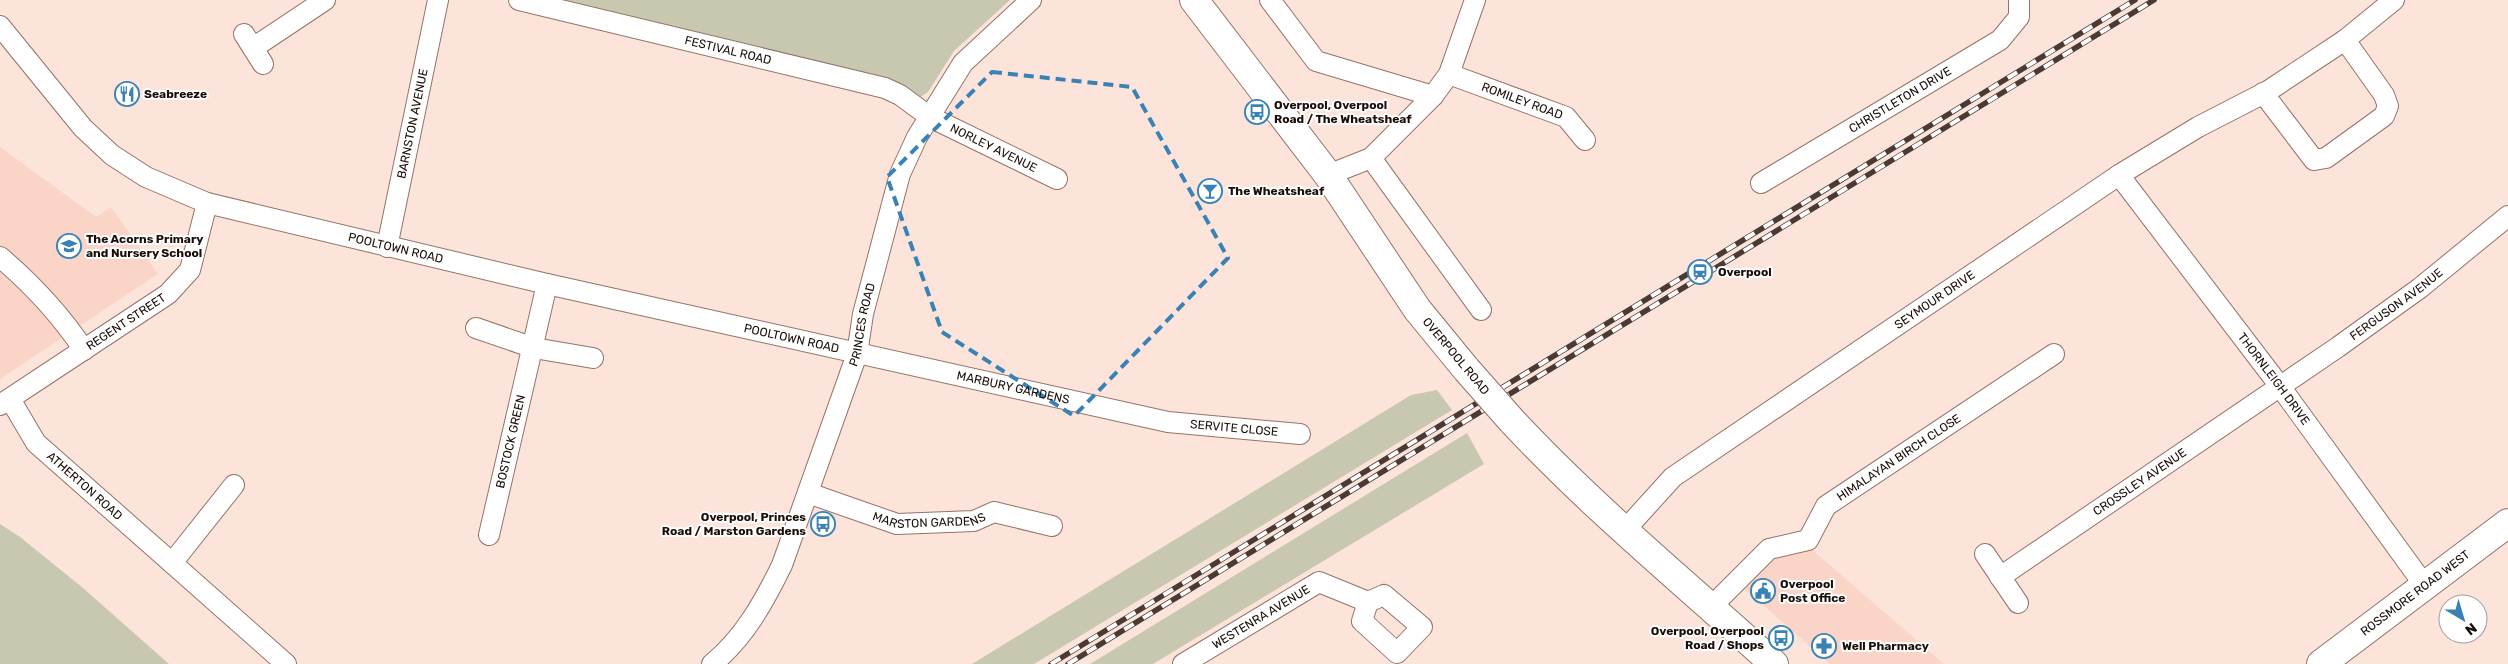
<svg xmlns="http://www.w3.org/2000/svg" width="2508" height="664" font-family="Rubik,sans-serif">
	<style>
		.built { fill: #fad5c7 }
		.green { fill: #c8c8b1 }
		.lines { fill: none; stroke-linecap: round; stroke-linejoin: round }
		.street-casing { stroke: #957366; stroke-width: 22 }
		.secondary-casing { stroke: #957366; stroke-width: 30 }
		.street { stroke: #fff; stroke-width: 20 }
		.secondary { stroke: #fff; stroke-width: 28 }
		.rail-casing { stroke: #4a3a34; stroke-width: 5.5 }
		.rail { stroke: #fff; stroke-width: 4; stroke-dasharray: 11; stroke-linecap: butt }
		.secondary-bridge-casing { stroke: #957366; stroke-width: 30; stroke-linecap: butt }
		.secondary-bridge { stroke: #fff; stroke-width: 28 }
		.marked { fill: none; stroke: #3882b6; stroke-width: 4; stroke-dasharray: 10 6; stroke-linejoin: round }
		.labels { text-anchor: middle; stroke-width: 4; stroke-linejoin: round; paint-order: stroke }
		.street-label { font-size: 12px; fill: #1a0d08; stroke: #fff }
		.poi-label { font-size: 12px; font-weight: bold; fill: #1a0d08; stroke: #fff; text-anchor: start }
	</style>
	<rect width="100%" height="100%" fill="#fce4db"/>
	<g class="built">
		<path d="M0,147l96,70 15,-10 47,67 -158,105z"/>
		<path d="M1809,547l135,117h-114l-88,-78 36,-33z"/>
	</g>
	<g class="green">
		<path d="M547,0h463l-56,51 -26,41 -9,6z"/>
		<path d="M1437,390l15,20 -418,254h-62l439,-269z"/>
		<path d="M1467,433l17,31 -331,200h-63z"/>
		<path d="M0,524l20,13 63,51 86,76h-169z"/>
	</g>
	<g class="lines">
		<defs>
			<g id="street">
				<path id="s1" d="M519,0l366,88 15,7 30,22 127,62"/>
				<path d="M1270,0l46,61 117,35"/>
				<path id="s2" d="M0,26l83,102 29,27 34,22 61,26 340,81 621,138 132,12"/>
				<path d="M244,34l19,30"/>
				<path d="M253,48l72,-48"/>
				<path id="s3" d="M1449,74l117,43 19,23"/>
				<path d="M2263,93l51,67 12,-2 58,-42 4,-10 -4,-11 -39,-55"/>
				<path d="M1371,158l110,152"/>
				<path d="M1328,175l43,-17 62,-62 16,-22 26,-74"/>
				<path id="s4" d="M2119,175l160,210 146,201"/>
				<path id="s5" d="M1761,183l239,-143 19,-23v-17"/>
				<path id="s6" d="M387,247l51,-247"/>
				<path d="M0,257c33,28 60,57 84,93"/>
				<path d="M476,328l58,20 59,10"/>
				<path id="s7" d="M10,399l26,44 136,120 62,-78"/>
				<path id="s8" d="M0,405l168,-111 22,-24 17,-67"/>
				<path id="s9" d="M808,493l89,31 77,-3 20,-9 58,14"/>
				<path id="s10" d="M1624,531l49,-54 446,-302 79,-48 70,-36 77,-51 49,-40"/>
				<path id="s11" d="M489,535l58,-251"/>
				<path d="M1985,554l33,49"/>
				<path d="M172,563l114,101"/>
				<path id="s12" d="M2000,577l338,-230 82,-59 88,-72"/>
				<path d="M1384,595l38,32 -25,26 -35,-32 6,-19z"/>
				<path id="s13" d="M1711,607l58,-58 39,-9 18,-34 228,-152"/>
				<path id="s14" d="M712,664c32,-26 52,-62 70,-99l75,-211 6,-40 37,-140 17,-37 46,-74 68,-63"/>
				<path id="s15" d="M1183,664l136,-82 49,20"/>
			</g>
			<g id="secondary">
				<path d="M1194,0l134,175 89,134 50,61"/>
				<path d="M1512,421c81,87 174,163 262,243"/>
				<path id="s16" d="M2321,664l187,-141"/>
			</g>
		</defs>
		<use href="#street" class="street-casing"/>
		<use href="#secondary" class="secondary-casing"/>
		<use href="#street" class="street"/>
		<use href="#secondary" class="secondary"/>
		<defs>
			<g id="rail">
				<path d="M1051,664l1084,-664"/>
				<path d="M1068,664l1086,-664"/>
			</g>
		</defs>
		<use href="#rail" class="rail-casing"/>
		<use href="#rail" class="rail"/>
		<defs>
			<path id="secondary-bridge" d="M1467,370l45,51"/>
		</defs>
		<use href="#secondary-bridge" class="secondary-bridge-casing"/>
		<use href="#secondary-bridge" class="secondary-bridge"/>
	</g>
	<path class="marked" d="M992,72l140,15 96,171 -154,158 -132,-84 -55,-155z"/>
	<defs>
		<symbol id="restaurant-ring" viewBox="-11 -11 22 22"><circle r="9.5" fill="#fff" stroke="#3882b6" stroke-width="1.5"/><path d="M-5-6h1v4h1v-4h1v4h1v-4h1v5L-1.5 .5V6h-2V.5L-5-1ZM5-6V6H3V1.5H1.5Q1.5-4 5-6Z" fill="#3882b6"/></symbol>
		<symbol id="bus-ring" viewBox="-11 -11 22 22"><circle r="9.5" fill="#fff" stroke="#3882b6" stroke-width="1.5"/><path d="M-5-6H5V4H4V6H2V4H-2V6H-4V4H-5ZM-3.5-4V0h7V-4ZM-3.5 1.2v1.5H-2V1.2ZM2 1.2v1.5H3.5V1.2Z" fill="#3882b6"/></symbol>
		<symbol id="bar-ring" viewBox="-11 -11 22 22"><circle r="9.5" fill="#fff" stroke="#3882b6" stroke-width="1.5"/><path d="M-6-5H6L.8 .8V4.5H3.5V6h-7V4.5H-.8V.8Z" fill="#3882b6"/></symbol>
		<symbol id="school-ring" viewBox="-11 -11 22 22"><circle r="9.5" fill="#fff" stroke="#3882b6" stroke-width="1.5"/><path d="M0-5L7-2L0 1L-7-2ZM-4 1L0 2.5L4 1V4Q0 6-4 4Z" fill="#3882b6"/></symbol>
		<symbol id="station-ring" viewBox="-11 -11 22 22"><circle r="9.5" fill="#fff" stroke="#3882b6" stroke-width="1.5"/><path d="M-3-6H3Q5-6 5-4V2Q5 4 3 4L4.5 6H3L1.5 4h-3L-3 6H-4.5L-3 4Q-5 4-5 2V-4Q-5-6-3-6ZM-3.5-4v3h7v-3ZM-3.5 1v1.5H-2V1ZM2 1v1.5H3.5V1Z" fill="#3882b6"/></symbol>
		<symbol id="civic-ring" viewBox="-11 -11 22 22"><circle r="9.5" fill="#fff" stroke="#3882b6" stroke-width="1.5"/><path d="M-.6-6.5H3V-4.5H.6V-3L4-1V1h2V6H-6V1h2V-1L-.6-3ZM-1.2 2.5V6h2.4V2.5Z" fill="#3882b6"/></symbol>
		<symbol id="pharmacy-ring" viewBox="-11 -11 22 22"><circle r="9.5" fill="#fff" stroke="#3882b6" stroke-width="1.5"/><path d="M-2-6h4v4h4v4h-4v4h-4v-4h-4v-4h4Z" fill="#3882b6"/></symbol>
	</defs>
	<g fill-rule="evenodd">
		<use href="#restaurant-ring" x="113" y="80" width="28" height="28"/>
		<use href="#bus-ring" x="1243" y="98" width="28" height="28"/>
		<use href="#bar-ring" x="1196" y="177" width="28" height="28"/>
		<use href="#school-ring" x="55" y="232" width="28" height="28"/>
		<use href="#station-ring" x="1686" y="258" width="28" height="28"/>
		<use href="#bus-ring" x="809" y="510" width="28" height="28"/>
		<use href="#civic-ring" x="1749" y="577" width="28" height="28"/>
		<use href="#bus-ring" x="1767" y="624" width="28" height="28"/>
		<use href="#pharmacy-ring" x="1810" y="632" width="28" height="28"/>
	</g>
	<g class="labels">
		<g class="street-label">
			<text dy="4" stroke="none"><textPath href="#s1" startOffset="215">FESTIVAL ROAD</textPath></text>
			<text dy="4" stroke="none"><textPath href="#s5" startOffset="162">CHRISTLETON DRIVE</textPath></text>
			<text dy="4" stroke="none"><textPath href="#s3" startOffset="78">ROMILEY ROAD</textPath></text>
			<text dy="4" stroke="none"><textPath href="#s6" startOffset="126">BARNSTON AVENUE</textPath></text>
			<text dy="4" stroke="none"><textPath href="#s1" startOffset="501">NORLEY AVENUE</textPath></text>
			<text dy="4" stroke="none"><textPath href="#s2" startOffset="472">POOLTOWN ROAD</textPath></text>
			<text dy="4" stroke="none"><textPath href="#s10" startOffset="389">SEYMOUR DRIVE</textPath></text>
			<text dy="4" stroke="none"><textPath href="#s12" startOffset="481">FERGUSON AVENUE</textPath></text>
			<text dy="4" stroke="none"><textPath href="#s8" startOffset="151">REGENT STREET</textPath></text>
			<text dy="4" stroke="none"><textPath href="#s14" startOffset="376">PRINCES ROAD</textPath></text>
			<text dy="4" stroke="none"><textPath href="#s2" startOffset="878">POOLTOWN ROAD</textPath></text>
			<text transform="translate(1456 356) rotate(50)" y="4">OVERPOOL ROAD</text>
			<text dy="4" stroke="none"><textPath href="#s4" startOffset="256">THORNLEIGH DRIVE</textPath></text>
			<text dy="4" stroke="none"><textPath href="#s2" startOffset="1105">MARBURY GARDENS</textPath></text>
			<text dy="4" stroke="none"><textPath href="#s2" startOffset="1330">SERVITE CLOSE</textPath></text>
			<text dy="4" stroke="none"><textPath href="#s11" startOffset="96">BOSTOCK GREEN</textPath></text>
			<text dy="4" stroke="none"><textPath href="#s13" startOffset="248">HIMALAYAN BIRCH CLOSE</textPath></text>
			<text dy="4" stroke="none"><textPath href="#s12" startOffset="169">CROSSLEY AVENUE</textPath></text>
			<text dy="4" stroke="none"><textPath href="#s7" startOffset="116">ATHERTON ROAD</textPath></text>
			<text dy="4" stroke="none"><textPath href="#s9" startOffset="126">MARSTON GARDENS</textPath></text>
			<text dy="4" stroke="none"><textPath href="#s16" startOffset="118">ROSSMORE ROAD WEST</textPath></text>
			<text dy="4" stroke="none"><textPath href="#s15" startOffset="91">WESTENRA AVENUE</textPath></text>
		</g>
		<g class="poi-label">
			<text x="144" y="98">Seabreeze</text>
			<text x="1274" y="109">Overpool, Overpool<tspan x="1274" dy="14">Road / The Wheatsheaf</tspan></text>
			<text x="1228" y="195">The Wheatsheaf</text>
			<text x="86" y="243">The Acorns Primary<tspan x="86" dy="14">and Nursery School</tspan></text>
			<text x="1718" y="276">Overpool</text>
			<text x="806" y="521" text-anchor="end">Overpool, Princes<tspan x="806" dy="14">Road / Marston Gardens</tspan></text>
			<text x="1780" y="588">Overpool<tspan x="1780" dy="14">Post Office</tspan></text>
			<text x="1764" y="635" text-anchor="end">Overpool, Overpool<tspan x="1764" dy="14">Road / Shops</tspan></text>
			<text x="1842" y="650">Well Pharmacy</text>
		</g>
	</g>
	<g transform="translate(2463 619) rotate(142)"><circle r="24" fill="#ffffff" stroke="#a39e9c"/>
	<path d="M0-4L9 19L0 12L-9 19Z" fill="#3882b6"/>
	<text y="-8" font-size="14" font-weight="bold" text-anchor="middle" fill="#1a0d08">N</text>
	</g>
</svg>
